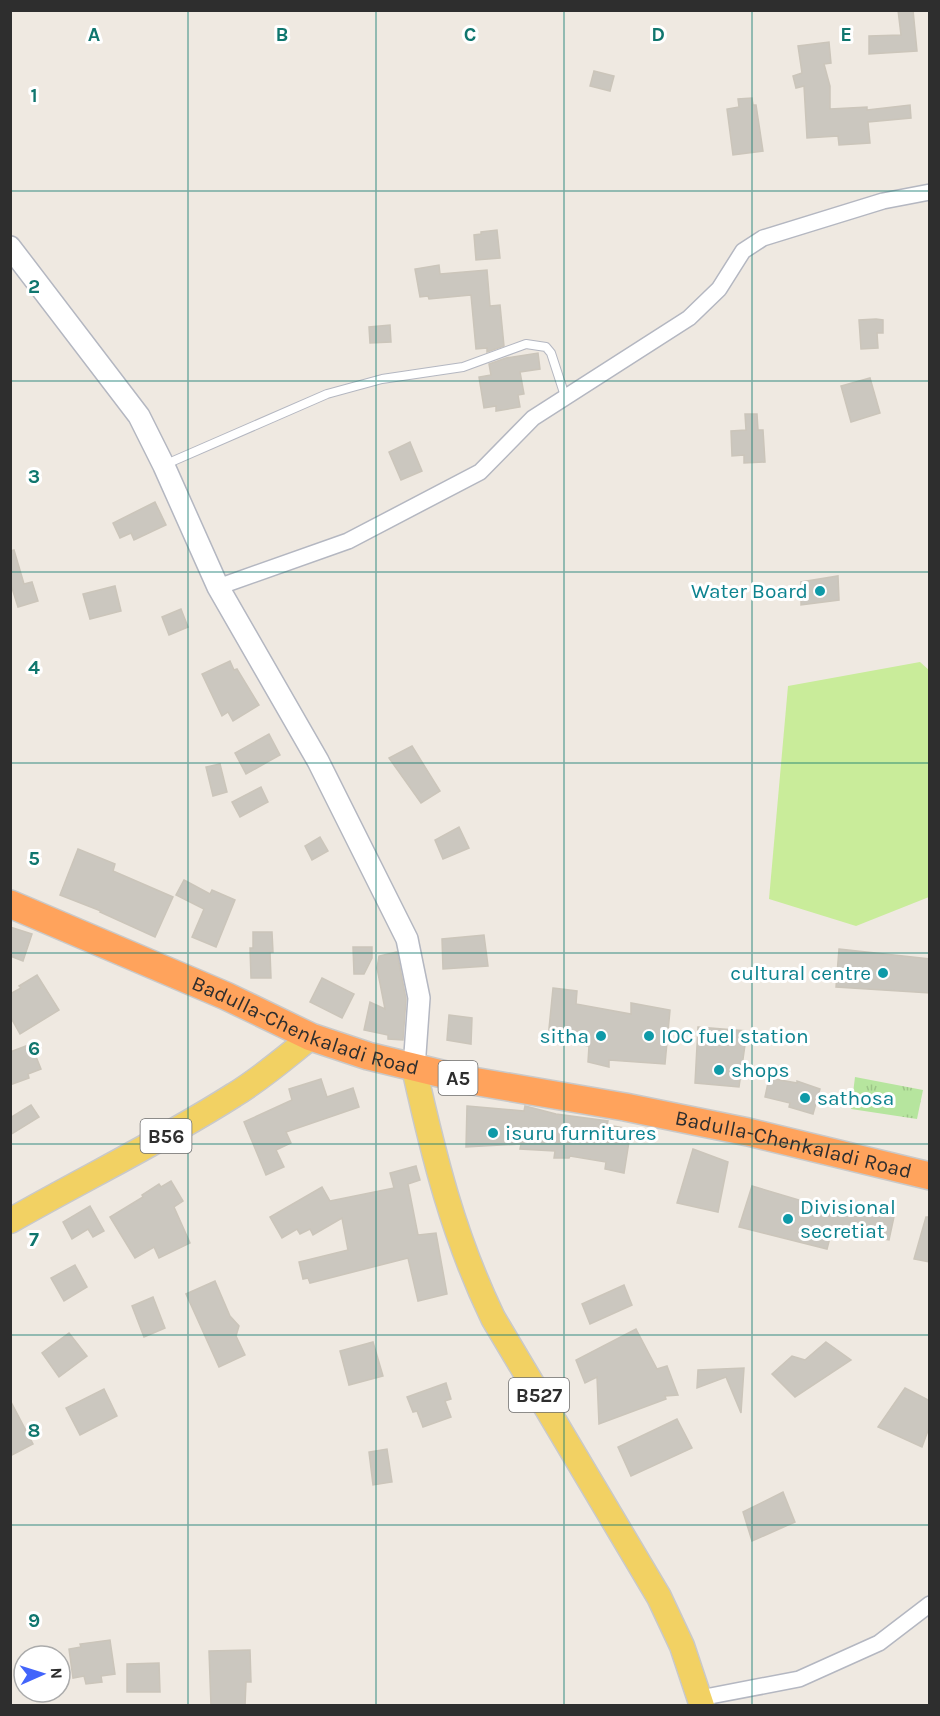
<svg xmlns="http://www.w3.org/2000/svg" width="940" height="1716" font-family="Karla,sans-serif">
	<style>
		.park { fill: url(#park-tufts) }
		.pitch { fill: #c9ec9a }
		.building { fill: #cbc7bf; stroke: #cbc5ba; stroke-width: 1.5 }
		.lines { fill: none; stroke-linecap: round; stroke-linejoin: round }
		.lane-casing { stroke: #b4b7c1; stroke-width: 10 }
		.street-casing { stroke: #b4b7c1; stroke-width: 18 }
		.secondary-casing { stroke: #b4b7c1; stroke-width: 24 }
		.primary-casing { stroke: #c9c9c9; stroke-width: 27 }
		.highway-casing { stroke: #c9c9c9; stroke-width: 30 }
		.lane { stroke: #fff; stroke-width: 8 }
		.street { stroke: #fff; stroke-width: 15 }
		.secondary { stroke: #fff; stroke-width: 21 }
		.primary { stroke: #f2d163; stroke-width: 24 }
		.highway { stroke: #ffa35c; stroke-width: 27 }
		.grid { fill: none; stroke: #0f766e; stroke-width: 1.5; stroke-opacity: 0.55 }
		.culture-dot { fill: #0f9aa8; stroke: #fff; stroke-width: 2 }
		.labels { text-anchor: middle; stroke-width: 6; stroke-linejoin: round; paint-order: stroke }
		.shield { fill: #fff; stroke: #6d6d6d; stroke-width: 1.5 }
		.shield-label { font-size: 20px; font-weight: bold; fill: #2e2e2e }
		.culture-label { font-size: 21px; fill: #0d838f; stroke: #fff; text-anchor: start }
		.street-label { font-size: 21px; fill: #2e2e2e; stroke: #fff }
		.grid-label { font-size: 20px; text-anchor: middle; font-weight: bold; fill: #0f766e; stroke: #fff; stroke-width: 6; stroke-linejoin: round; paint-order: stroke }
	</style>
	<defs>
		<pattern id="park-tufts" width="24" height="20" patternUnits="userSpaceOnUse" patternTransform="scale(1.5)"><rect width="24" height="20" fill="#b6e59e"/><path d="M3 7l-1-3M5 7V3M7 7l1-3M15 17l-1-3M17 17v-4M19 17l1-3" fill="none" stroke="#9dc588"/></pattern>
	</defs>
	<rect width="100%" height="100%" fill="#efe9e1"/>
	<path class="park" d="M855,1077l68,13 -6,29 -66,-10z"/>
	<path class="pitch" d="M920,662l10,9 -1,226 -73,29 -87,-27 19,-213z"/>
	<g class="building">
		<path d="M898,10h15l4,41 -48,3v-18l32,-1z"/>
		<path d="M829,42l2,21 -7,1 6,22v23l37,-2v3l43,-5 1,13 -43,4 2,21 -31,2 -1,-9 -31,2 -3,-52 -8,2 -3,-12 9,-3 -4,-27z"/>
		<path d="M594,71l20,5 -4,15 -20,-5z"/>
		<path d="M752,98l1,7h3l7,46 -30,4 -6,-46 12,-2 -1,-8z"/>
		<path d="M497,230l3,28 -24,2 -2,-25 7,-1v-2z"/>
		<path d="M439,265l1,9 47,-4 3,36 10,-1 4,41 -17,6v-4l-11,1 -5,-54 -42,4 -1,-3 -8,1 -5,-28z"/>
		<path d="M876,319l7,1v13h-6l1,15 -17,1 -2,-29z"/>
		<path d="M390,325l1,17 -21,1 -1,-16z"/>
		<path d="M538,353l2,16 -20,3 4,22 -6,1 2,12 -24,4v-5l-12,2 -5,-31 12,-2 -2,-11 17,-6z"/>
		<path d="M870,378l10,35 -29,9 -10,-36z"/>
		<path d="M745,414h12l1,16h5l2,32 -21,1v-8l-12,1 -1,-25 15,-1z"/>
		<path d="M410,442l12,29 -21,9 -12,-28z"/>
		<path d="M155,502l11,23 -32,15 -3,-7 -11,5 -7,-15z"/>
		<path d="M14,550l10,34 8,-2 6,19 -20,6 -8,-25v-31z"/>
		<path d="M838,576l1,24 -38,5v-23z"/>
		<path d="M115,586l6,25 -31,8 -7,-25z"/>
		<path d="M181,609l7,18 -19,8 -7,-18z"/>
		<path d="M230,661l4,9 3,-1 22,36 -26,16 -5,-9 -6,4 -20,-42z"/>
		<path d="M269,734l11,21 -34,19 -11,-21z"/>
		<path d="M412,746l28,45 -19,12 -32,-45z"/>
		<path d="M220,764l7,28 -14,4 -7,-29z"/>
		<path d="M261,787l7,15 -28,15 -8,-15z"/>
		<path d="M459,827l10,21 -26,11 -8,-19z"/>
		<path d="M320,837l8,14 -16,9 -7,-14z"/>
		<path d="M78,849l37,15 -2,7 60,26 -18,40 -55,-25 1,-1 -41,-16z"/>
		<path d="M184,880l26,14 2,-4 23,10 -19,47 -24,-10 12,-28 -28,-14z"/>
		<path d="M10,927l22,7 -9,27 -13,-5z"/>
		<path d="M253,932h19l1,20h-3l1,26h-20l-1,-30h3z"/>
		<path d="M484,935l4,31 -45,3 -1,-30z"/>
		<path d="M353,947h19v11l-8,16h-10z"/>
		<path d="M839,949l91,10v34l-94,-6z"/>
		<path d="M397,952l9,47 -3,41 -15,-1v-4l-24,-5 6,-28 15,7 -8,-41 2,-12z"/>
		<path d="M37,975l22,35 -39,24 -10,-18v-22l11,-6 -2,-2z"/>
		<path d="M322,978l32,16 -12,24 -32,-16z"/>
		<path d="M553,988l24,3 -1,13 55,10v-11l39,7 -5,54 -56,-4v7l-21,-5 1,-16 -41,-7z"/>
		<path d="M449,1015l23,3 -1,26 -24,-4z"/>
		<path d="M698,1027l49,4 -8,56 -44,-4z"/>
		<path d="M31,1044l10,25 -13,5 1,4 -19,7v-33z"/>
		<path d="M769,1078l28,5v-2l23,8 -7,25 -24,-7 1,-4 -25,-6z"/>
		<path d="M321,1079l6,18 26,-9 6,19 -73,25 5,11 -15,7 8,17 -18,8 -22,-53 48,-22 -3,-11z"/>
		<path d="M31,1105l8,12 -29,18v-17z"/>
		<path d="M467,1106l57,5 1,-5 31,8 52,7 -1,4 24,4 -7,44 -19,-4 1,-7 -36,-6 -1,2h-15l1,-7 -35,-2 1,-5 -55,3z"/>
		<path d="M693,1149l35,13 -10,50 -41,-9z"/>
		<path d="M416,1166l4,14 -12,4 10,51 18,-2 11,61 -29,7 -10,-43 -98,25 -2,-5 -5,1 -4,-17 49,-12 -6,-32 -29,17 -3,-6 -10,5 -3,-5 -15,9 -12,-21 52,-30 8,14 64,-13 -4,-15z"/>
		<path d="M171,1181l12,20 -9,6 16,36 -31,15 -5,-11 -19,11 -25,-41 33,-20 -1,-2 17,-11 2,3z"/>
		<path d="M752,1186l104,31 4,-13 35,8 -6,28 -57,-10 -5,19 -88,-22z"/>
		<path d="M90,1206l14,25 -11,6 -5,-8 -16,10 -9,-17z"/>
		<path d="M926,1217h4v45l-16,-3z"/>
		<path d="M75,1265l12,22 -23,14 -13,-23z"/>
		<path d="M215,1281l15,35 9,10 -3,10 9,19 -26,12 -33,-73z"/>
		<path d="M624,1285l8,20 -42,19 -8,-20z"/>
		<path d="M153,1297l12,31 -21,9 -12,-31z"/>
		<path d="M636,1329l21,40 10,-3 11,29 -13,1 1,3 -67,25 -2,-47 -12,6 -9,-23z"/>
		<path d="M69,1333l18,23 -28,21 -17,-24z"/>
		<path d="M373,1342l10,34 -34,9 -9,-34z"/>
		<path d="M826,1342l25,18 -56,37 -23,-23 20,-18 13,4z"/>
		<path d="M744,1368l-3,45 -15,-36 -29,11 1,-18z"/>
		<path d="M446,1383l5,16 -6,2 6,16 -28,10 -6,-16 -4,1 -6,-15z"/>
		<path d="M905,1388l25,13v24l-8,22 -44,-20z"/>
		<path d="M104,1389l13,27 -37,19 -14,-27z"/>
		<path d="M10,1400l23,44 -23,12z"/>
		<path d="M677,1419l15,29 -61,28 -13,-29z"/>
		<path d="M387,1449l5,33 -19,3 -4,-33z"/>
		<path d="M783,1492l12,30 -43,19 -9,-29z"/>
		<path d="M110,1640l5,34 -14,2 1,6 -16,2 -2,-8 -11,2 -4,-29 12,-2 -1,-3z"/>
		<path d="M250,1650l1,32h-5l-1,24h-34l-2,-55z"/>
		<path d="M159,1663l1,29h-33v-28z"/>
	</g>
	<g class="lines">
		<defs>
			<path id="lane" d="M164,465l163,-71 55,-15 81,-12 63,-23 20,3 5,6 14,43"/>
			<g id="street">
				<path d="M218,587l130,-46 132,-69 53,-54 156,-100 30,-29 24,-38 20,-13 120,-37 47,-9"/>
				<path d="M700,1698l99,-19 80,-36 51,-39"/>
			</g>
			<path id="secondary" d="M10,247l129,169 25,50 54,121 100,174 89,178 12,59 -5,70"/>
			<g id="primary">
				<path d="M414,1068c20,89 39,167 79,250l166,279 23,49 20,60"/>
				<path d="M10,1221c75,-43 152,-80 224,-126 28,-17 52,-38 77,-58"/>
			</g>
			<g id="highway">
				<path id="s1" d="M10,904l216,92 85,41 57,19 99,24 158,27 123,25 182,44"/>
			</g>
		</defs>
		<use href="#lane" class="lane-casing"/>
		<use href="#street" class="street-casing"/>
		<use href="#secondary" class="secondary-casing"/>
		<use href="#primary" class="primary-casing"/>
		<use href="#highway" class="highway-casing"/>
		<use href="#lane" class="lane"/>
		<use href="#street" class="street"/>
		<use href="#secondary" class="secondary"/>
		<use href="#primary" class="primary"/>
		<use href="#highway" class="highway"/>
	</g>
	<path class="grid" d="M188,10v1696M376,10v1696M564,10v1696M752,10v1696M10,191h920M10,381h920M10,572h920M10,763h920M10,953h920M10,1144h920M10,1335h920M10,1525h920"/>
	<g class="culture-dot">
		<circle cx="820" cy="591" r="6"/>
		<circle cx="883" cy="973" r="6"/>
		<circle cx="601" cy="1036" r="6"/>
		<circle cx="649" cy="1036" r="6"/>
		<circle cx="719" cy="1070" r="6"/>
		<circle cx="805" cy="1098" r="6"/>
		<circle cx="493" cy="1133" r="6"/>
		<circle cx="788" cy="1219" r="6"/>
	</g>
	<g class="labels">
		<g class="shield">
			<rect x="438.5" y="1061" width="39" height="34" rx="4.5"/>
			<rect x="140.5" y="1119" width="51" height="34" rx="4.5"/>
			<rect x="509" y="1378" width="60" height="34" rx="4.5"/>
		</g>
		<g class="shield-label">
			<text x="458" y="1085">A5</text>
			<text x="166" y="1143">B56</text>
			<text x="539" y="1402">B527</text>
		</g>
		<g class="culture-label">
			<text x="808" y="598" text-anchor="end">Water Board</text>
			<text x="871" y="980" text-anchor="end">cultural centre</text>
			<text x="589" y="1043" text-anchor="end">sitha</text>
			<text x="661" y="1043">IOC fuel station</text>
			<text x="731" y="1077">shops</text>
			<text x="817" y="1105">sathosa</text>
			<text x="505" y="1140">isuru furnitures</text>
			<text x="800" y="1214">Divisional<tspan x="800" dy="24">secretiat</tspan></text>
		</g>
		<g class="street-label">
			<text dy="7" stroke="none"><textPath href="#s1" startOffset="320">Badulla-Chenkaladi Road</textPath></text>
			<text dy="7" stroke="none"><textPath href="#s1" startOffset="824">Badulla-Chenkaladi Road</textPath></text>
		</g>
	</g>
	<g class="grid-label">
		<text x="94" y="41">A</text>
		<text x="282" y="41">B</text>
		<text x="470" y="41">C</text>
		<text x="658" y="41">D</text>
		<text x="846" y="41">E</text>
		<text x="34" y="102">1</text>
		<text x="34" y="293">2</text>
		<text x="34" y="483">3</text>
		<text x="34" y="674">4</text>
		<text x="34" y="865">5</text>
		<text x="34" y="1055">6</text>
		<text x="34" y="1246">7</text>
		<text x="34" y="1437">8</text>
		<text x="34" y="1627">9</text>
	</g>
	<rect width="940" height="1716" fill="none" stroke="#2e2e2e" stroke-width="24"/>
	<g transform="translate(42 1674) rotate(87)"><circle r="28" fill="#ffffff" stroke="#ababab" stroke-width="1.5"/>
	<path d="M0-4.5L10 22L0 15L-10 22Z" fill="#4264fb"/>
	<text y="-9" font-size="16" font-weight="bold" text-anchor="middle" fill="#2e2e2e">N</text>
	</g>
</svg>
